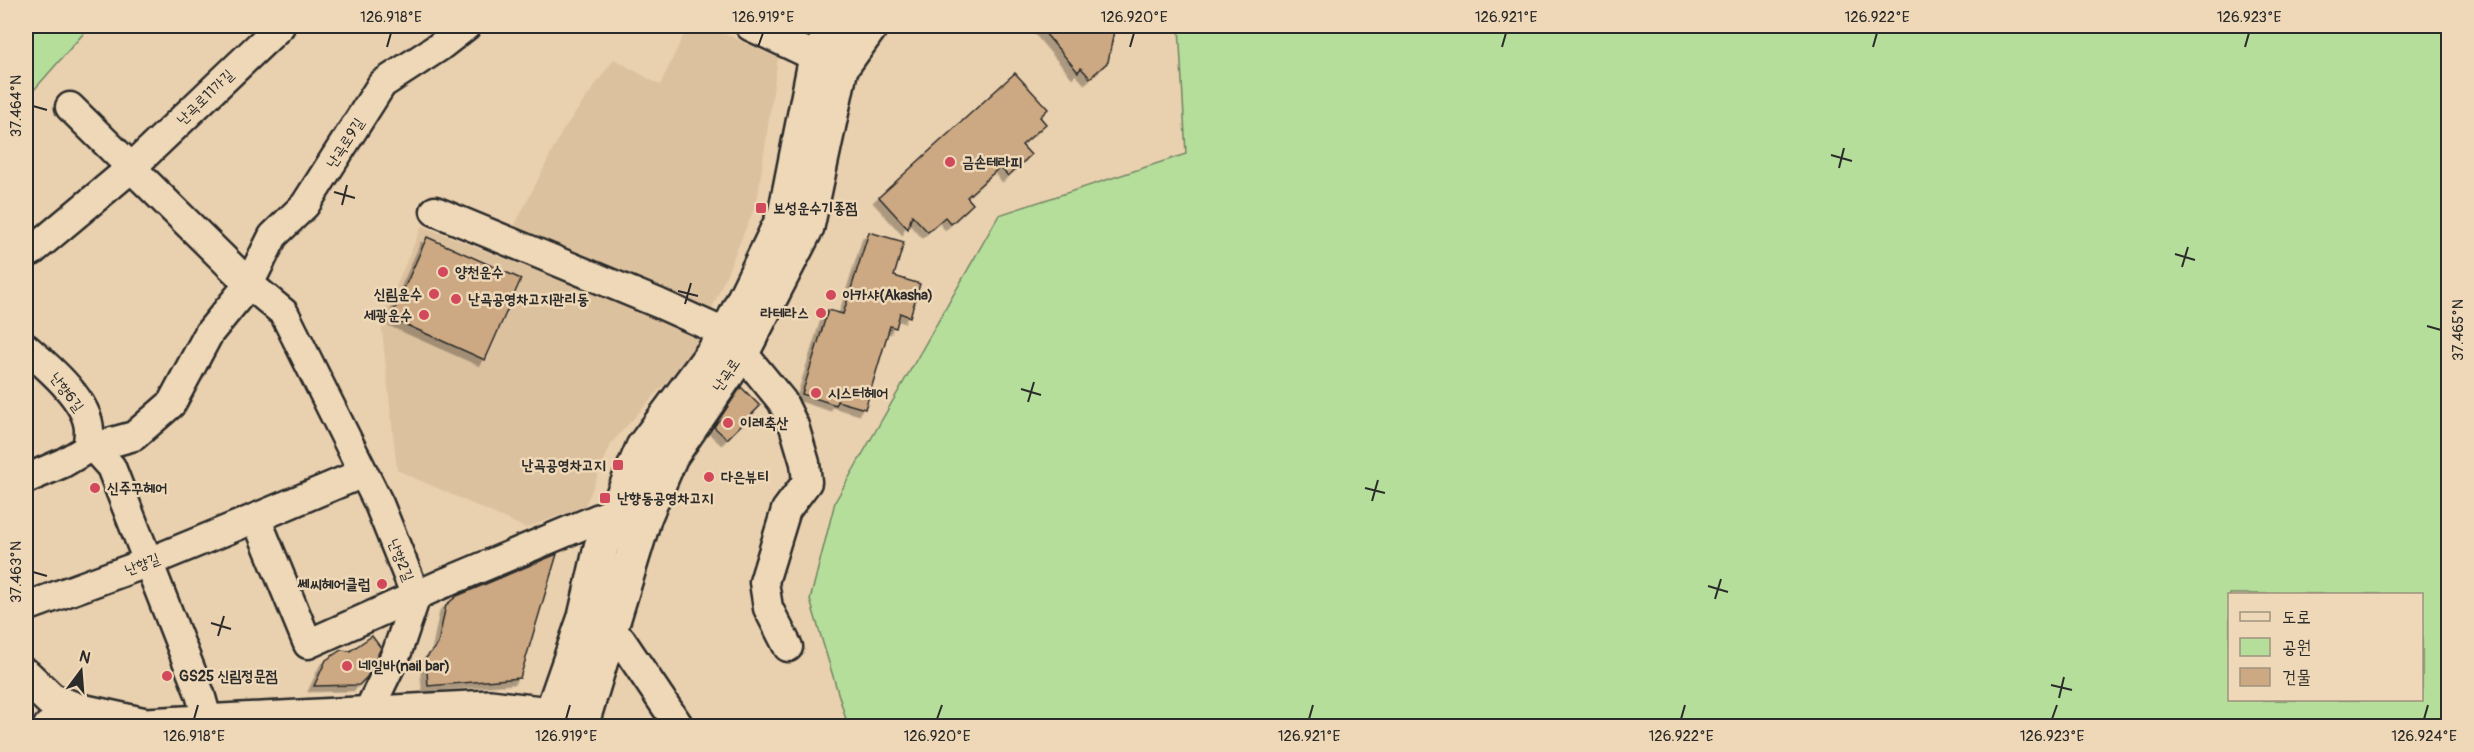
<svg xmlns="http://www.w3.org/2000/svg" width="2474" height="752" font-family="Pangolin,'Poor Story',sans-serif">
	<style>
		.built { fill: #dcc19f }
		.green { fill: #b5de9b; stroke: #708463; stroke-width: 1.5; fill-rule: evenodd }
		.building { fill: #cca982; stroke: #2b2b2b; stroke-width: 1.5; filter: url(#shadow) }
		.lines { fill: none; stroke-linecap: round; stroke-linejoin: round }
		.minor-casing { stroke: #2b2b2b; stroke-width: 33 }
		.tertiary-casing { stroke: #2b2b2b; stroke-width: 38 }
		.secondary-casing { stroke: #2b2b2b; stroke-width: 38 }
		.minor { stroke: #eed8b7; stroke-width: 28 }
		.tertiary { stroke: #eed8b7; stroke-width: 33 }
		.secondary { stroke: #eed8b7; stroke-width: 33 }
		.ticks { fill: none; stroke: #2b2b2b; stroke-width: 2 }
		.poi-dot { fill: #d1495b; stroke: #eed8b7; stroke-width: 2 }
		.labels { text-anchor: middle; stroke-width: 5; stroke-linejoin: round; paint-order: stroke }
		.street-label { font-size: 15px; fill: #2b2b2b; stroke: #eed8b7 }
		.poi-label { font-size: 15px; font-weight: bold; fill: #2b2b2b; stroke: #eed8b7; text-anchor: start }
		.neatline { fill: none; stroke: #2b2b2b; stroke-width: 2 }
		.ticks-label { font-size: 15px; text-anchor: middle; fill: #2b2b2b }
	</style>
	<defs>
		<filter id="shadow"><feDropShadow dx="-5.5" dy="5.5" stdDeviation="0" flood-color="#0004"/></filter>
	</defs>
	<rect width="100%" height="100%" fill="#e9d0ae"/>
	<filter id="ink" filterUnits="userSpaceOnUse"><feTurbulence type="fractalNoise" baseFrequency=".0167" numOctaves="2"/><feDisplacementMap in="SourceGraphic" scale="12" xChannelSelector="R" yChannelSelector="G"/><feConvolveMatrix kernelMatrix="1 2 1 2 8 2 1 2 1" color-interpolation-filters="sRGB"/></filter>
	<g filter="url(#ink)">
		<g class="built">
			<path d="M688,26h20l70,32 -21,144 -46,109 -198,-82 50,-99 51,-71 46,26z"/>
			<path d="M422,226l285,112 -95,104 -27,64 -59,22 -129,-58 -16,-149z"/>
		</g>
		<g class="green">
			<path d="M26,26h64l-64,73z"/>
			<path d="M1179,26h1269v700h-1600l-38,-126 25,-98 164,-287 187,-61zM2230,594h192v106h-192z"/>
		</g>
		<g class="building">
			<path d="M1039,26h76l-7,36 -18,16 -9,-10 -3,4z"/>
			<path d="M1015,73l33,36 -8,8 6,7 -24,21 9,10 -23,21 -8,-9 -33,30 6,7 -22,20 -6,-7 -17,15 -16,-17 -4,14 -29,-32z"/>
			<path d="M869,232l35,10 -10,34 26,8 -10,33 -10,-4 -4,15 -6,-2 -25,83 -28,-8 -1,4 -34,-11 26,-84 15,4z"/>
			<path d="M427,237l94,42 -36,81 -94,-42z"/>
			<path d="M741,387l19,19 -33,33 -13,-12z"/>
			<path d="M557,554l-37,124 -92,8 -2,-28 12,-14 8,-39 11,-9z"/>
			<path d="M372,636l9,12 -14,29 -8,8 -45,1 12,-26 15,-10 9,1z"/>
		</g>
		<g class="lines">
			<defs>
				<g id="minor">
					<path d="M750,26l66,31"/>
					<path d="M70,107l179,177 35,29 95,191 37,92 -19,56 -30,62"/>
					<path d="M435,211l223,92 69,31 55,67 12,25 11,37 2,19 -21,28 -22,72 4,26 20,39"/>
					<path d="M32,251l98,-82 150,-143"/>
					<path d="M26,348c21,18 62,52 63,82 0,6 -1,13 -2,19l-24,14 -37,16"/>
					<path d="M93,447l18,20 89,227 8,28"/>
					<path d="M87,449l47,-13 37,-32 38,-71 40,-49 24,-48 32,-31 77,-121 57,-37 27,-21"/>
					<path d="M363,473l-107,45 52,126 134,-60 174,-73"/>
					<path d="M26,607l123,-45 107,-44"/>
					<path d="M592,621l29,19 58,86"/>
					<path d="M48,726l29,-16"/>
				</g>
				<path id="tertiary" d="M26,676l25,24 26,10 69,15 344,-18 60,7"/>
				<g id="secondary">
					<path d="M547,726l38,-109 16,-70 42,-100 84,-113 58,-120 31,-157 22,-31"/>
					<path d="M581,726l64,-210 26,-60 72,-105 64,-124 34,-159 30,-42"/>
				</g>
			</defs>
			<use href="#minor" class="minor-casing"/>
			<use href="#tertiary" class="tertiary-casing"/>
			<use href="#secondary" class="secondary-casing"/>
			<use href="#minor" class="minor"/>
			<use href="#tertiary" class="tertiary"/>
			<use href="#secondary" class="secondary"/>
		</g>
	</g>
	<path class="ticks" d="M387,47l4,-14M758,47l5,-14M1130,47l4,-14M1502,47l4,-14M1873,47l4,-14M2245,47l4,-14M33,106l14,4M1831,155l21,6M1839,168l5,-20M334,192l21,6M342,205l5,-20M2175,254l20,6M2182,267l6,-20M678,291l20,5M685,304l6,-21M2427,326l14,4M1021,389l20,6M1028,402l6,-20M1365,488l20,5M1372,501l6,-21M33,572l14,4M1708,586l20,6M1715,599l6,-20M211,623l20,6M218,636l6,-20M2051,685l21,5M2059,698l5,-21M194,719l4,-14M566,719l4,-14M937,719l5,-14M1309,719l4,-14M1681,719l4,-14M2052,719l5,-14M2424,719l4,-14"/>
	<g class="poi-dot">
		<circle cx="950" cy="162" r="6"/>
		<rect x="755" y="202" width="12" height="12" rx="3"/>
		<circle cx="443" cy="272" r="6"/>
		<circle cx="434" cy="294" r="6"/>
		<circle cx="831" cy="295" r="6"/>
		<circle cx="456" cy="299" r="6"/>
		<circle cx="821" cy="313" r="6"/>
		<circle cx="424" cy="315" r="6"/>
		<circle cx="816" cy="393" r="6"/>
		<circle cx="728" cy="423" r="6"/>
		<rect x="612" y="459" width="12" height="12" rx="3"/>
		<circle cx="709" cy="477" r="6"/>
		<circle cx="95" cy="488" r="6"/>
		<rect x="599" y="492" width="12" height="12" rx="3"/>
		<circle cx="382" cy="584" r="6"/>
		<circle cx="347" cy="666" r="6"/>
		<circle cx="167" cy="676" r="6"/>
	</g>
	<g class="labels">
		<g class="street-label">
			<text transform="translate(205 97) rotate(-44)" y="5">난곡로11가길</text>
			<text transform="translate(345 143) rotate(-57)" y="5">난곡로9길</text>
			<text transform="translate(726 375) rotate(-56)" y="5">난곡로</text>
			<text transform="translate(67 392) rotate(53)" y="5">난향6길</text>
			<text transform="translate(401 560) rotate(68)" y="5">난향2길</text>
			<text transform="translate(142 564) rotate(-21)" y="5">난향길</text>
		</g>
		<g class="poi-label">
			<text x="962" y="167">금손테라피</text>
			<text x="773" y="213">보성운수기종점</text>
			<text x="455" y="277">양천운수</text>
			<text x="422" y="299" text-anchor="end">신림운수</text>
			<text x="843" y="300">아카샤(Akasha)</text>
			<text x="468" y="304">난곡공영차고지관리동</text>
			<text x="809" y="318" text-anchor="end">라테라스</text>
			<text x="412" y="320" text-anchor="end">세광운수</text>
			<text x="828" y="398">시스터헤어</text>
			<text x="740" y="428">이레축산</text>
			<text x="606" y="470" text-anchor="end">난곡공영차고지</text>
			<text x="721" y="482">다은뷰티</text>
			<text x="107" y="493">신주꾸헤어</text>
			<text x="617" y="503">난향동공영차고지</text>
			<text x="370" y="589" text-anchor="end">쎄씨헤어클럽</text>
			<text x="359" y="671">네일바(nail bar)</text>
			<text x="179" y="681">GS25 신림정문점</text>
		</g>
	</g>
	<rect width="2474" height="752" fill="none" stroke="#eed8b7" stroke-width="66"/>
	<rect x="2228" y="593" width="195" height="108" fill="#eed8b7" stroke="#a0937f" stroke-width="1.5"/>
	<rect x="2240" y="612" width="30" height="9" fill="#eed8b7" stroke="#a0937f" stroke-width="1.5"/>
	<text x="2282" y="623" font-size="18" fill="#2b2b2b">도로</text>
	<rect x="2240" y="638" width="30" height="18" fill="#b5de9b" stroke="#a0937f" stroke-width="1.5"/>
	<text x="2282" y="653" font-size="18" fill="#2b2b2b">공원</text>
	<rect x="2240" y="668" width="30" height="18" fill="#cca982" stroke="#a0937f" stroke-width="1.5"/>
	<text x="2282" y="683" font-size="18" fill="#2b2b2b">건물</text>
	<g transform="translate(81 671) rotate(16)" stroke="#eed8b7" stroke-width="4.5" paint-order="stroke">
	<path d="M0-4.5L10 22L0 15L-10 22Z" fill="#2b2b2b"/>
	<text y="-9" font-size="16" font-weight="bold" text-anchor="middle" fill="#2b2b2b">N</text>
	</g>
	<rect x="33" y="33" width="2408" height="686" class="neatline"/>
	<g class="ticks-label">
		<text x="391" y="22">126.918°E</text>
		<text x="763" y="22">126.919°E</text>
		<text x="1134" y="22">126.920°E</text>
		<text x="1506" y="22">126.921°E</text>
		<text x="1877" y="22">126.922°E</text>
		<text x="2249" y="22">126.923°E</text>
		<text transform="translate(16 106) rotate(-90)" y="5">37.464°N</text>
		<text transform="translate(2458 330) rotate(-90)" y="5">37.465°N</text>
		<text transform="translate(16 572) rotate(-90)" y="5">37.463°N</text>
		<text x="194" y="741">126.918°E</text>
		<text x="566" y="741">126.919°E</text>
		<text x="937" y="741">126.920°E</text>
		<text x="1309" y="741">126.921°E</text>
		<text x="1681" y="741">126.922°E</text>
		<text x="2052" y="741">126.923°E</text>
		<text x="2424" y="741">126.924°E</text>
	</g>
</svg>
